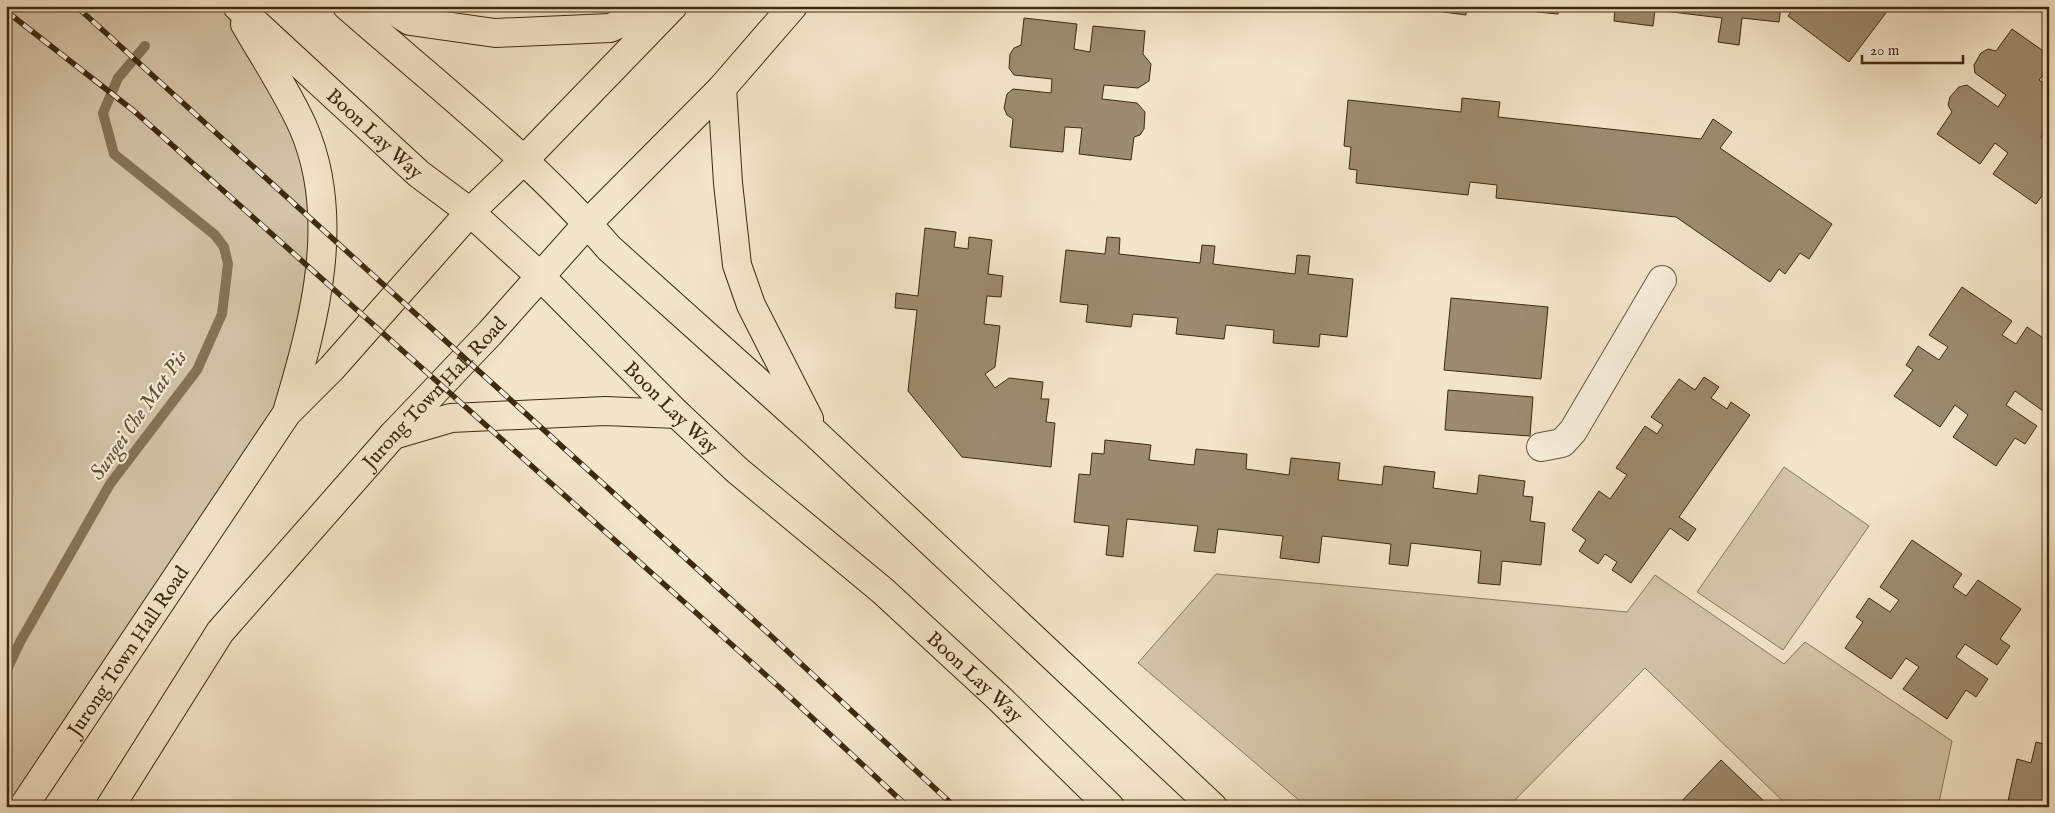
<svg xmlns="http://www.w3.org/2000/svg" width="2055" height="813" font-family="'IM FELL English',serif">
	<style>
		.green { fill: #d4c5a9; stroke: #89785c }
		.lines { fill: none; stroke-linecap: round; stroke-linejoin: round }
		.stream { stroke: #857458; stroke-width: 10 }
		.building { fill: #9c8b6f; stroke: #3e2a0e }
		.minor-casing { stroke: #6b593d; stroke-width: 30 }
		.major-casing { stroke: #3e2a0e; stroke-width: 30 }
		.minor { stroke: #f7eedc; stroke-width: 28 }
		.major { stroke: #f3e5c9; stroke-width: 28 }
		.rail-casing { stroke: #3e2a0e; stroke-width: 5.5 }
		.rail { stroke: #f7eedc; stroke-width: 4; stroke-dasharray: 11; stroke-linecap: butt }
		.labels { text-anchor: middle; stroke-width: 4.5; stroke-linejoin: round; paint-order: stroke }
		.street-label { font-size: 20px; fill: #3e2a0e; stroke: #f7eedc }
		.water-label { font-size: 21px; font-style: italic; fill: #624f33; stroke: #f7eedc }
	</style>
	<rect width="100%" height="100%" fill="#f3e5c9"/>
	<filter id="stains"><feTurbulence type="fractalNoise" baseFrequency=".004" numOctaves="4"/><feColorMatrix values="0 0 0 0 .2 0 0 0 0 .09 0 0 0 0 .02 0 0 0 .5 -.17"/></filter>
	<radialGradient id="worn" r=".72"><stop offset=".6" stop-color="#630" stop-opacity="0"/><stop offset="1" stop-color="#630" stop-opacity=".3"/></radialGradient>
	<g class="green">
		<path d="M6,6h229l67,120 21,90 -36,197 -264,394h-17z"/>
		<path d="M1784,467l85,59 -86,124 -86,-58z"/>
		<path d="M1216,574l411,38 28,-37 129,89 21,-22 147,99 -14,66h-149l-144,-139 -137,139h-201l-169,-144z"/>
	</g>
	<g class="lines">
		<path class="stream" d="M6,672l14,-30 90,-158 87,-114 25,-56 6,-50 -4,-17 -9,-12 -101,-81 -11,-41 15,-35 27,-32"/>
	</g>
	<g class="building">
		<path d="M1443,6h24l-1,9 -23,-3z"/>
		<path d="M1538,6h21l-1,8 -21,-2z"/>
		<path d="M1606,6h175l-2,16 -37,-4 -3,27 -21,-3 4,-24 -67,-8 -2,16 -39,-5 1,-14z"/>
		<path d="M1795,6h96l-42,56 -61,-46z"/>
		<path d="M1024,18l53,6 -3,25 16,3 3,-26 52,5 -2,23 8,10 -2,17 -11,7 -34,-3 -2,14 35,4 8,9 -1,17 -4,6 -6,2 -3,23 -52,-6 3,-26 -17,-1 -2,25 -53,-5 3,-28 -6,-4 -3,-7 3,-14 6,-5 38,4 1,-14 -38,-4 -5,-7 1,-14 4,-6 7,-3z"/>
		<path d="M2012,29l37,26v12l-10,13 10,7v38l-8,12 8,6v43l-13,18 -43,-30 15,-21 -13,-10 -15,21 -43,-30 15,-22 -4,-7 2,-8 9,-10 8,-2 31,22 8,-12 -31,-22 -1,-8 7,-12 7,-4 8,2z"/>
		<path d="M1462,98l38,4 -2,15 203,22 12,-20 19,13 -12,16 112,76 -23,35 -9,-6 -15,21 -6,-5 -9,13 -94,-65 -180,-19 1,-13 -27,-3 -2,13 -112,-12 1,-13 -8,-1 2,-22 -7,-1 4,-46 113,12z"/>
		<path d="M925,228l31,4 -2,15 14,2 1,-12 23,3 -4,34 15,2 -2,21 -14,-1 -3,28 16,2 -5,41 -10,7 10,14 14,-10 34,4 -2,17h8l-3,23 9,1 -4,44 -89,-10 -54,-66 9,-81 -22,-2 1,-15 22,3z"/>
		<path d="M1107,237l13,1 -1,16 81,9 2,-18 13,1 -2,18 82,10 2,-19 13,1 -2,18 45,5 -6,58 -27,-3 -1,13 -46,-4 1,-13 -48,-5 -2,14 -48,-5 2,-16 -45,-4 -2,13 -45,-5 2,-17 -28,-3 6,-52 39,4z"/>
		<path d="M1962,287l50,34 -10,14 14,9 11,-17 22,15v67l-3,4 -31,-22 -9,14 31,21 -12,18 -10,-6 -19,28 -43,-29 15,-22 -13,-10 -15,22 -46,-31 19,-26 -7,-5 12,-19 21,14 9,-13 -19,-12z"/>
		<path d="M1451,298l97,9 -7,72 -97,-9z"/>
		<path d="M1704,377l15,10 -8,11 16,11 4,-7 19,13 -71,102 17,12 -8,12 -18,-13 -39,55 -19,-13 5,-8 -12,-8 -7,10 -19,-13 7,-11 -14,-10 27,-39 11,8 17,-24 -11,-7 29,-42 12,8 6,-9 -12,-8 28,-38 16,11z"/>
		<path d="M1448,390l85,7 -3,39 -85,-6z"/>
		<path d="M1105,440l46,5 -2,15 45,5 2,-16 51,5 -1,15 43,6 2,-17 49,5 -2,17 44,5 2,-19 51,6 -2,16 44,6 2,-19 46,6 -2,15 10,1 -3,24 15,2 -4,42 -39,-4 -2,24 -22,-2 3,-32 -70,-8 -3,23 -19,-2 2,-20 -69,-8 -3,27 -39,-5 3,-22 -65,-7 -3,24 -21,-2 4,-25 -71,-7 -4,38 -17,-2 3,-29 -35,-4 5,-48 11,1 2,-22 12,1z"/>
		<path d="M1912,540l50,34 -9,13 13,9 12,-16 43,29 -21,30 10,7 -13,19 -32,-21 -9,13 32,22 -12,18 -10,-7 -19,29 -44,-30 16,-22 -13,-9 -15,21 -46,-31 18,-26 -7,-5 13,-19 21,14 9,-12 -19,-13z"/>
		<path d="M2047,731l2,1v75l-42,-1 10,-47 14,4 5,-21 8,2z"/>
		<path d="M1721,760l49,47h-94z"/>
	</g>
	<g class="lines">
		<defs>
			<path id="minor" d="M1541,447l21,-4 11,-12 89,-151"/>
			<g id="major">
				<path id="s1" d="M237,6l182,168 51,38 70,64 137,138 61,57 145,120 117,108 110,108"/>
				<path d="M347,6c89,78 185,153 262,242l207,186 397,373"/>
				<path d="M386,6l24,15 85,12 115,-5 50,-22"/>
				<path d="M245,24c19,33 42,67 58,103 39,90 12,192 -15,282"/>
				<path d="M722,88l6,95 9,82 14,40 58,114"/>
				<path d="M393,435l58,-17 154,-7 72,3"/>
				<path id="s2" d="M23,807l264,-394 45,-45 138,-156 53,-51 150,-155"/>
				<path id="s3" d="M110,807l110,-175 173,-197 97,-102 97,-109 135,-136 71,-82"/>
			</g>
		</defs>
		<use href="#minor" class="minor-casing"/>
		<use href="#major" class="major-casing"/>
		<use href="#minor" class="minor"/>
		<use href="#major" class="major"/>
		<defs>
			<g id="rail">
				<path d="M76,6l693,628 186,173"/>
				<path d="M6,11l128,100 643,574 131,122"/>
			</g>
		</defs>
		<use href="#rail" class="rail-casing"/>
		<use href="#rail" class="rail"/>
	</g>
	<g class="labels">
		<g class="street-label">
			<text dy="7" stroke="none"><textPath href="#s1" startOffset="188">Boon Lay Way</textPath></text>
			<text dy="7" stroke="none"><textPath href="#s3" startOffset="528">Jurong Town Hall Road</textPath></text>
			<text dy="7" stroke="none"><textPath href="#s1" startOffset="592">Boon Lay Way</textPath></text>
			<text dy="7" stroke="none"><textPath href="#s2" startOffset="188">Jurong Town Hall Road</textPath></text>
			<text dy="7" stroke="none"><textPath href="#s1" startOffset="998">Boon Lay Way</textPath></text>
		</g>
		<g class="water-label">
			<text transform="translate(138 415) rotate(-55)" y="7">Sungei Che Mat Pis</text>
		</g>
	</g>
	<rect width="2055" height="813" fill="none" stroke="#f3e5c9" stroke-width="25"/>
	<rect x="8" y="8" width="2040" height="798" fill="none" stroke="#3e2a0e" stroke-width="2.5"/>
	<rect x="12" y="12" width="2030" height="788" fill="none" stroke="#3e2a0e"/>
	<path d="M1862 55v8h101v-8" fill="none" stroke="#3e2a0e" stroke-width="2.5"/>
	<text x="1870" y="55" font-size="15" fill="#3e2a0e" stroke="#f7eedc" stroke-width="4" paint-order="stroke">20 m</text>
	<rect width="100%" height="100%" filter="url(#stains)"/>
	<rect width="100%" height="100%" fill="url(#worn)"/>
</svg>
